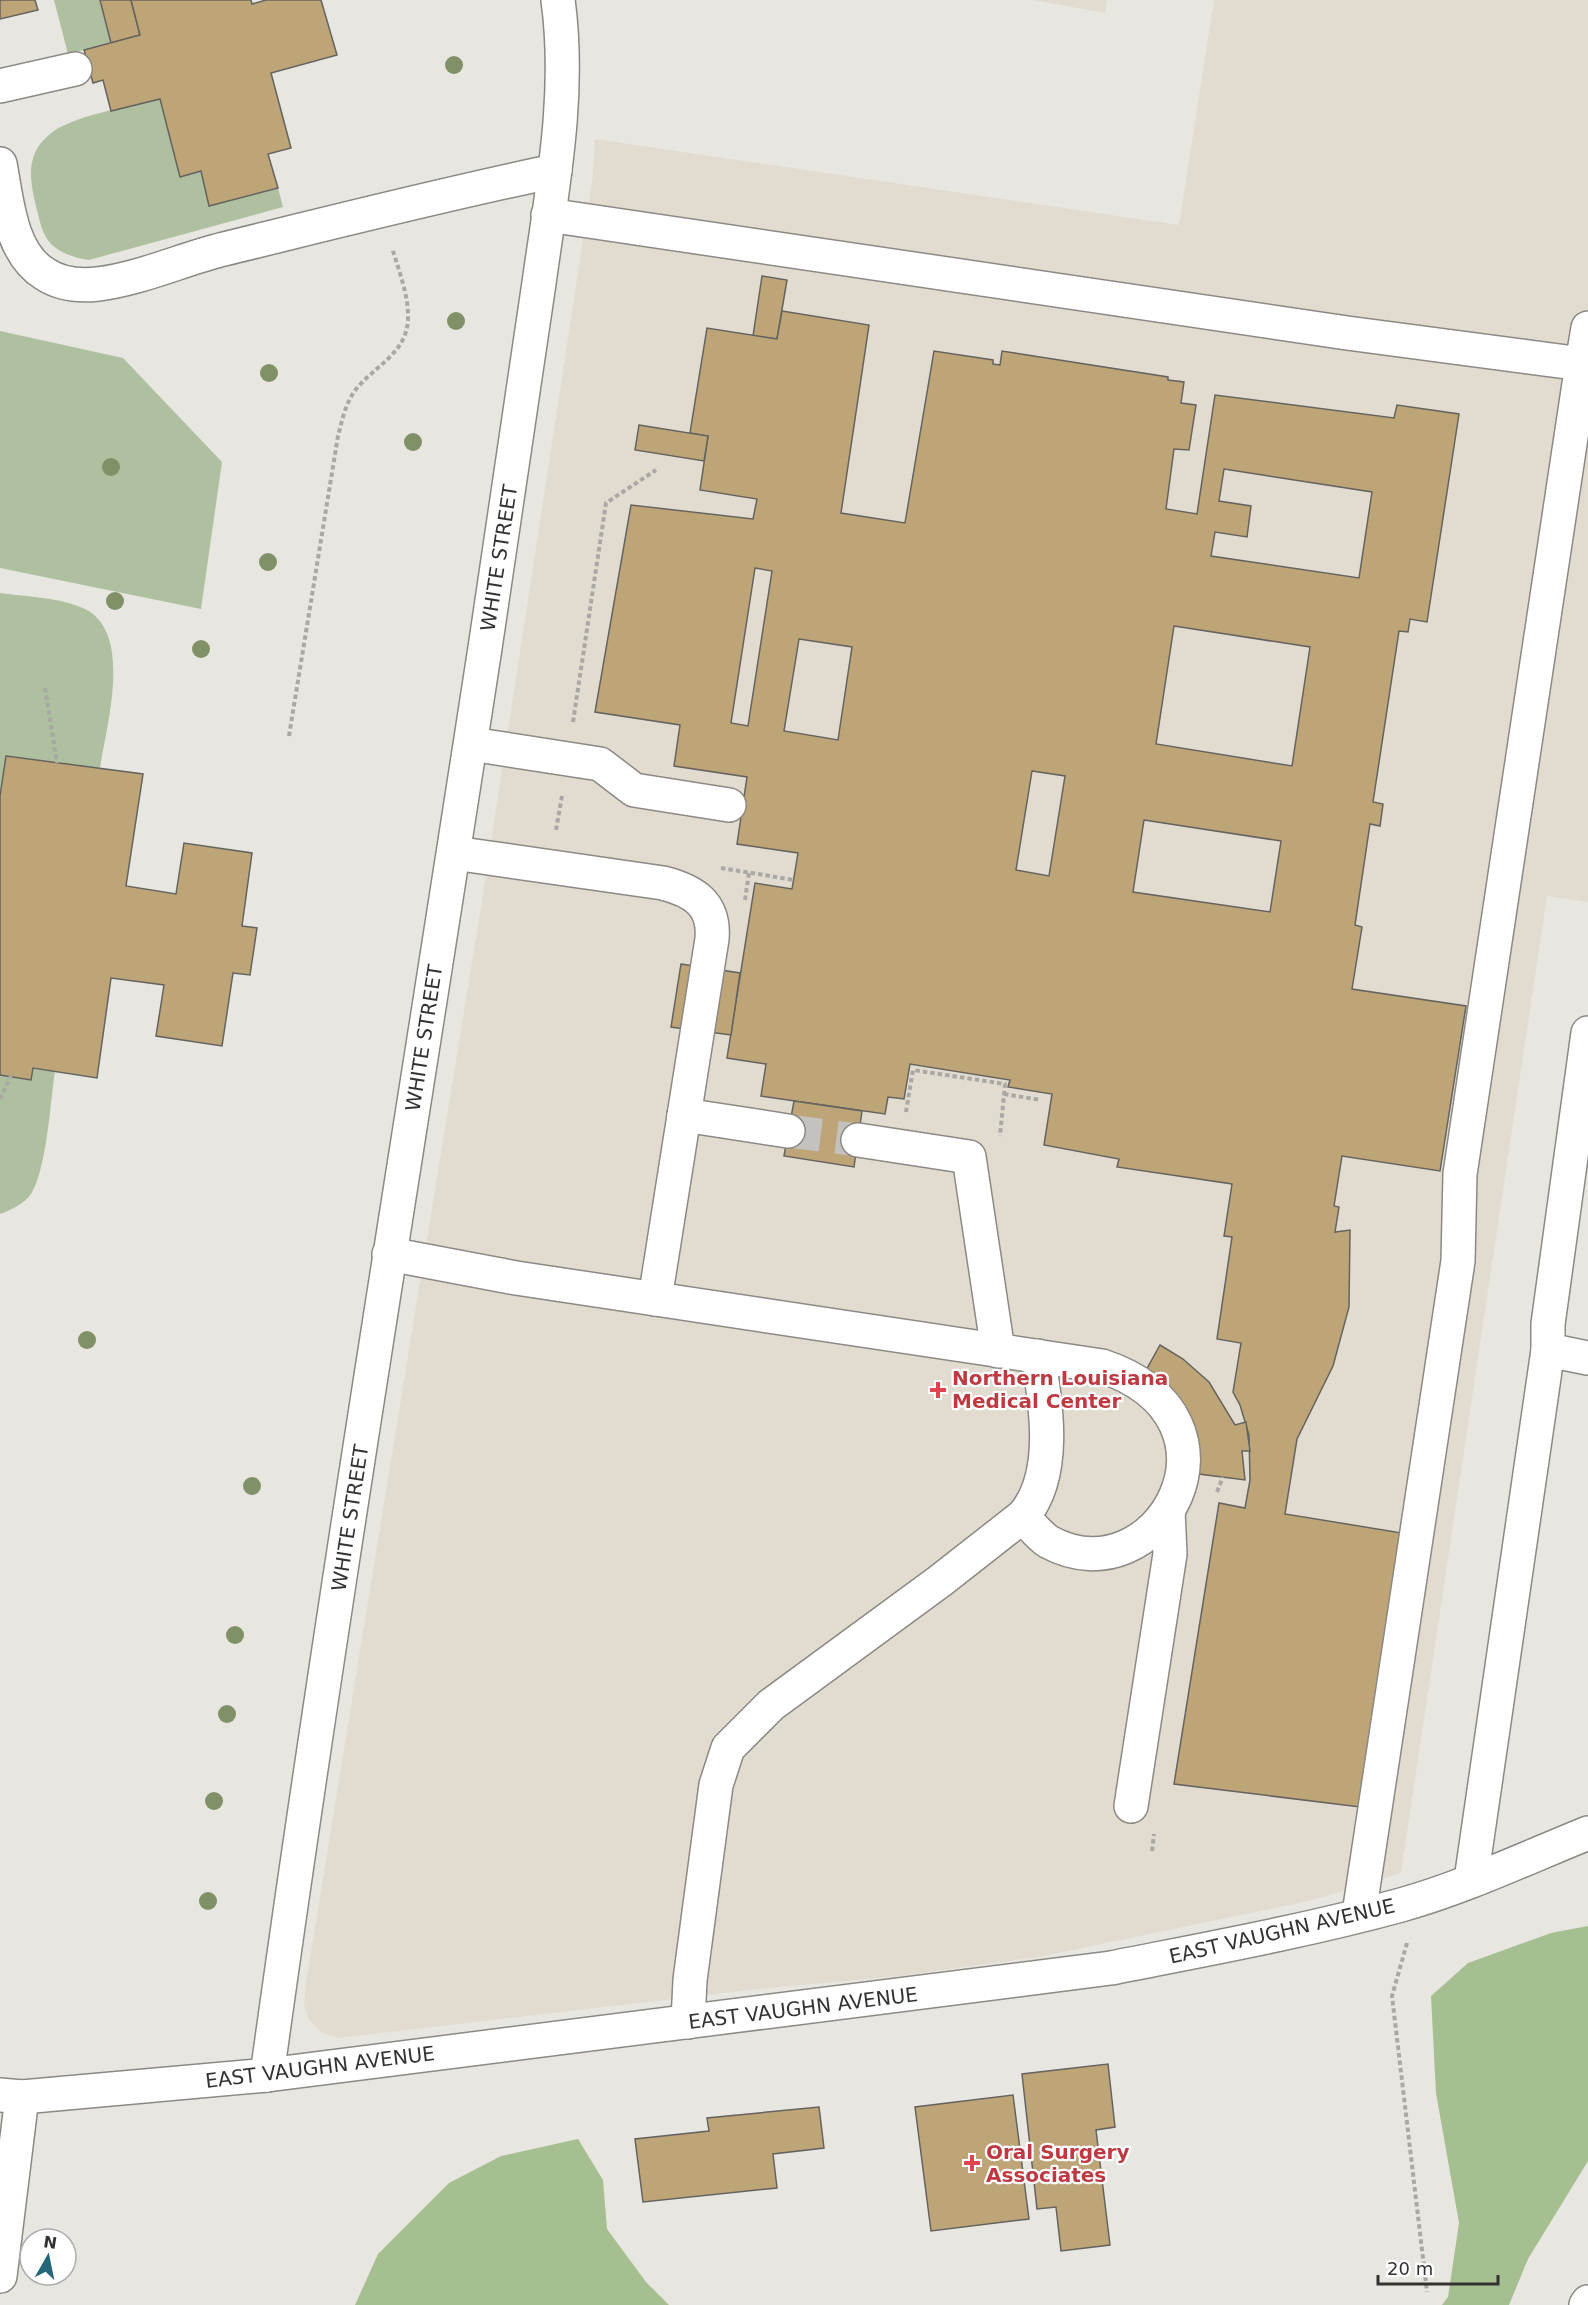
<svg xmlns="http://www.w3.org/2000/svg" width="1588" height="2305" font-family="'DejaVu Sans',sans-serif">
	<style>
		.built { fill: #e2dcd0 }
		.green { fill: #aec09f }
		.forest { fill: #a6bf91 }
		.building { fill: #bea577; stroke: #65635f; stroke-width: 1.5; fill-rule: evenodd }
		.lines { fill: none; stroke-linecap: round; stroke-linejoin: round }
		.minor-tunnel { stroke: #c4c2be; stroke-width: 33; stroke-dasharray: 33 16; stroke-linecap: butt }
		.minor-casing { stroke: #8c8985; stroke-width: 36 }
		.path { stroke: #aaa8a4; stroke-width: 4; stroke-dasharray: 4.5 3; stroke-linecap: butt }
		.minor { stroke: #fff; stroke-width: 33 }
		.tree { fill: #819167 }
		.health-dot { fill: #e0444e; stroke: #fff; stroke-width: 2 }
		.labels { text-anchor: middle; stroke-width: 4.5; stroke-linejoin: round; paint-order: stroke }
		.street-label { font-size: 20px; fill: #333230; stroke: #fff }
		.health-label { font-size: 20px; font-weight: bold; fill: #be3a42; stroke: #fff; text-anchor: start }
	</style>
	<rect width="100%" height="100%" fill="#e8e6e1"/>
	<g class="built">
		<path d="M1033,0h74l-2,13z"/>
		<path d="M1214,0h374v902l-41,-6 -146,977 -88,27 -274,57 -140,19 -140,13 -412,48 -9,1 -17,-6 -12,-12 -5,-14 2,-23 175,-1076 112,-732 2,-36 584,86z"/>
	</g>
	<g class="green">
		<path d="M54,0h46l11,43 -43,11z"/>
		<path d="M160,99l20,77 21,-5 8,34 69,-17 5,19 -194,53c-14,-2 -27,-6 -38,-16 -9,-10 -11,-22 -14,-34 -7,-28 -13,-55 13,-76 21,-18 81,-28 110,-35z"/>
		<path d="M0,331l123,27 99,104 -21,147 -201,-41z"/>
		<path d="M0,593c27,4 62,4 87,17 46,26 19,117 13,158l-93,-12 -7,40z"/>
		<path d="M33,1068l22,3c-5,32 -8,97 -24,123 -7,10 -20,16 -31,20v-139z"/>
	</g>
	<g class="forest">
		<path d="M1588,1926v235l-60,98 -19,46h-67l6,-8 11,-74 -23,-130 -5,-97 37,-33 83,-30z"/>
		<path d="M578,2139l25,41 4,49 39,53 23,23h-314l23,-51 71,-71 52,-27z"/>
	</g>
	<g class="building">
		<path d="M0,0h35l3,10 -38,9z"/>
		<path d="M100,0h31l9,35 -29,8z"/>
		<path d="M131,0h120l1,4 14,-4h55l16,55 -66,18 20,75 -23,6 10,34 -69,18 -8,-35 -21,6 -20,-78 -49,12 -8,-31 -10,3 -9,-33 56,-15z"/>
		<path d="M762,276l25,4 -10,59 -24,-3z"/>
		<path d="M782,311l87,14 -28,188 64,10 29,-172 59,9v4l7,1 2,-14 166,26v3l16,2 -3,21 15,2 -7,45 -15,-1 -8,60 31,5 18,-119 179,23 3,-13 62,9 -32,208 -17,-3 -2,13 -9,-1 -26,171 10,2 -3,22 -10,-2 -15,101 7,2 -10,62 114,17 -26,165 -98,-15 -8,50 5,1 -4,25 15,-2 -1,77 -16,59 -36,73 -12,75 117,19 -42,274 -186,-23 45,-281 26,5 5,-28 -1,-45 -9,-30 -7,-13 8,-49 -24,-4 15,-102 -8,-1 8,-52 -115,-17 2,-8 -75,-14 8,-51 -44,-7 2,-7 -100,-16 -6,35 -16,-2 -3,17 -124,-18 5,-32 -39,-6 28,-175 37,6 6,-36 -61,-9 10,-67 -73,-11 6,-41 -85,-13 36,-207 122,14 4,-20 -57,-9 8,-54 -18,-3 17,-105 70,11zM1224,469l148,23 -13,86 -148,-22 4,-24 32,5 4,-31 -32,-5zM755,568l17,3 -24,155 -17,-3zM1174,626l136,21 -18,119 -136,-22zM799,639l53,8 -14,93 -54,-9zM1032,771l33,5 -16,100 -33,-6zM1144,820l137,21 -11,71 -137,-20z"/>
		<path d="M639,425l69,11 -4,25 -69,-11z"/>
		<path d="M6,756l137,18 -17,112 50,8 8,-51 68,10 -10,73 15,2 -7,47 -17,-2 -11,73 -66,-10 8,-51 -53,-7 -14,100 -64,-10 -2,12 -31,-5v-279z"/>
		<path d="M681,964l59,9 -9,62 -60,-8z"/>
		<path d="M794,1101l68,10 -8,56 -70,-11z"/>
		<path d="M1160,1345l23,14 26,23 26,43 11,-3 4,29h-8l3,29 -46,-6v-21l-6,-25 -49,-54z"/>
		<path d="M1108,2064l7,63 -19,3 14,115 -49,6 -5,-44 -19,2 -15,-135z"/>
		<path d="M1013,2095l16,124 -98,12 -16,-124z"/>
		<path d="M819,2107l5,41 -51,6 4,34 -134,14 -8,-63 74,-8 -2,-13z"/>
	</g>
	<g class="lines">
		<path class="minor-tunnel" d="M788,1131l70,9"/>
		<defs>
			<g id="minor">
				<path d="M0,86l75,-17"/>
				<path d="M0,164c7,36 10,89 45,110 15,10 35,12 53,10 42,-5 85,-25 126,-35 110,-27 220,-55 331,-78"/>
				<path d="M548,215l799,118 235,31 -122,810 -2,87 -99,653"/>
				<path d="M1582,364l6,-36"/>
				<path d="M471,744l129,20 34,26 95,15"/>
				<path d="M454,853l209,30c31,8 52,21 49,56l-57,360"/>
				<path d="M684,1115l104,16"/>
				<path d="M858,1140l111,17 29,194"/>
				<path d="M389,1254l127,24 586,88c158,53 56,235 -53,176 -10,-6 -18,-17 -26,-26l-83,65 -169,124 -43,43 -12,37 -26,195 -2,42"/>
				<path d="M1548,1350l40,8"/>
				<path d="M1023,1516c35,-40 23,-112 15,-160"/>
				<path d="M1131,1806l39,-252 -2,-43"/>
				<path d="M1471,1880l77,-530v-26l40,-291"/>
				<path d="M267,2075c66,-477 145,-952 218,-1427 19,-122 36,-244 54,-365 13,-94 32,-188 19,-283"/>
				<path d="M0,2095l22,2 245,-22 844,-107c96,-19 195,-37 290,-63 64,-18 125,-47 187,-72"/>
				<path d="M0,2276l22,-179"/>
				<path d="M1586,2305l2,-3"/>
			</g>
		</defs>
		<use href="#minor" class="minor-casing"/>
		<g class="path">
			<path d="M45,688l12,75"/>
			<path d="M573,722l33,-219 50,-33"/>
			<path d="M289,736l49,-300c4,-15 7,-31 16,-44 18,-25 52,-37 54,-72 1,-24 -9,-49 -16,-72"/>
			<path d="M556,830l6,-34"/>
			<path d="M721,868l73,12"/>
			<path d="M745,900l4,-27"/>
			<path d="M1004,1094l37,6"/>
			<path d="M0,1099l11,-23"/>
			<path d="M906,1112l7,-42 92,14 -5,52"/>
			<path d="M1217,1492l6,-15"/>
			<path d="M1152,1851l2,-17"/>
			<path d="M1407,1943l-15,53 35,296"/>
		</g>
		<use href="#minor" class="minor"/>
	</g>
	<g class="tree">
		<circle cx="454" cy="65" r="9"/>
		<circle cx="456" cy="321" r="9"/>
		<circle cx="269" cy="373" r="9"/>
		<circle cx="413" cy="442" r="9"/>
		<circle cx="111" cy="467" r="9"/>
		<circle cx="268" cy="562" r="9"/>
		<circle cx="115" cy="601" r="9"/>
		<circle cx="201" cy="649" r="9"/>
		<circle cx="87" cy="1340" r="9"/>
		<circle cx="252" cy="1486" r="9"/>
		<circle cx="235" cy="1635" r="9"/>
		<circle cx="227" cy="1714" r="9"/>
		<circle cx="214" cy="1801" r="9"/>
		<circle cx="208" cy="1901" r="9"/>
	</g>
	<g class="health-dot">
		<path d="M935 1381h6v6h6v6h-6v6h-6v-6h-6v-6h6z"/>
		<path d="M969 2154h6v6h6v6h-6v6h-6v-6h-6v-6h6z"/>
	</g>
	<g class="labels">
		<g class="street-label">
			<text transform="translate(499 558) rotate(-81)" y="7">WHITE STREET</text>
			<text transform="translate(424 1038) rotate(-81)" y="7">WHITE STREET</text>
			<text transform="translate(350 1518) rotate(-81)" y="7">WHITE STREET</text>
			<text transform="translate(1282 1931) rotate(-13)" y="7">EAST VAUGHN AVENUE</text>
			<text transform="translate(803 2008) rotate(-7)" y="7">EAST VAUGHN AVENUE</text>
			<text transform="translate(320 2067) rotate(-7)" y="7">EAST VAUGHN AVENUE</text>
		</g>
		<g class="health-label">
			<text x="952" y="1385">Northern Louisiana<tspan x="952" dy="23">Medical Center</tspan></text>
			<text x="986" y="2159">Oral Surgery<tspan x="986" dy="23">Associates</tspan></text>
		</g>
	</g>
	<g transform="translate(48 2257) rotate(9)"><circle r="28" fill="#ffffff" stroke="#adadac" stroke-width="1.5"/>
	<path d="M0-4.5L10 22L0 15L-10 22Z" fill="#246779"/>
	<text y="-9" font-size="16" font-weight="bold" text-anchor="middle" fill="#333230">N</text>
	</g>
	<path d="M1378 2275v9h120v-9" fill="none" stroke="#333230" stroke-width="3"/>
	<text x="1387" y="2275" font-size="18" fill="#333230" stroke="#ffffff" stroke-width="4.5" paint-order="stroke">20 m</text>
</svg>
